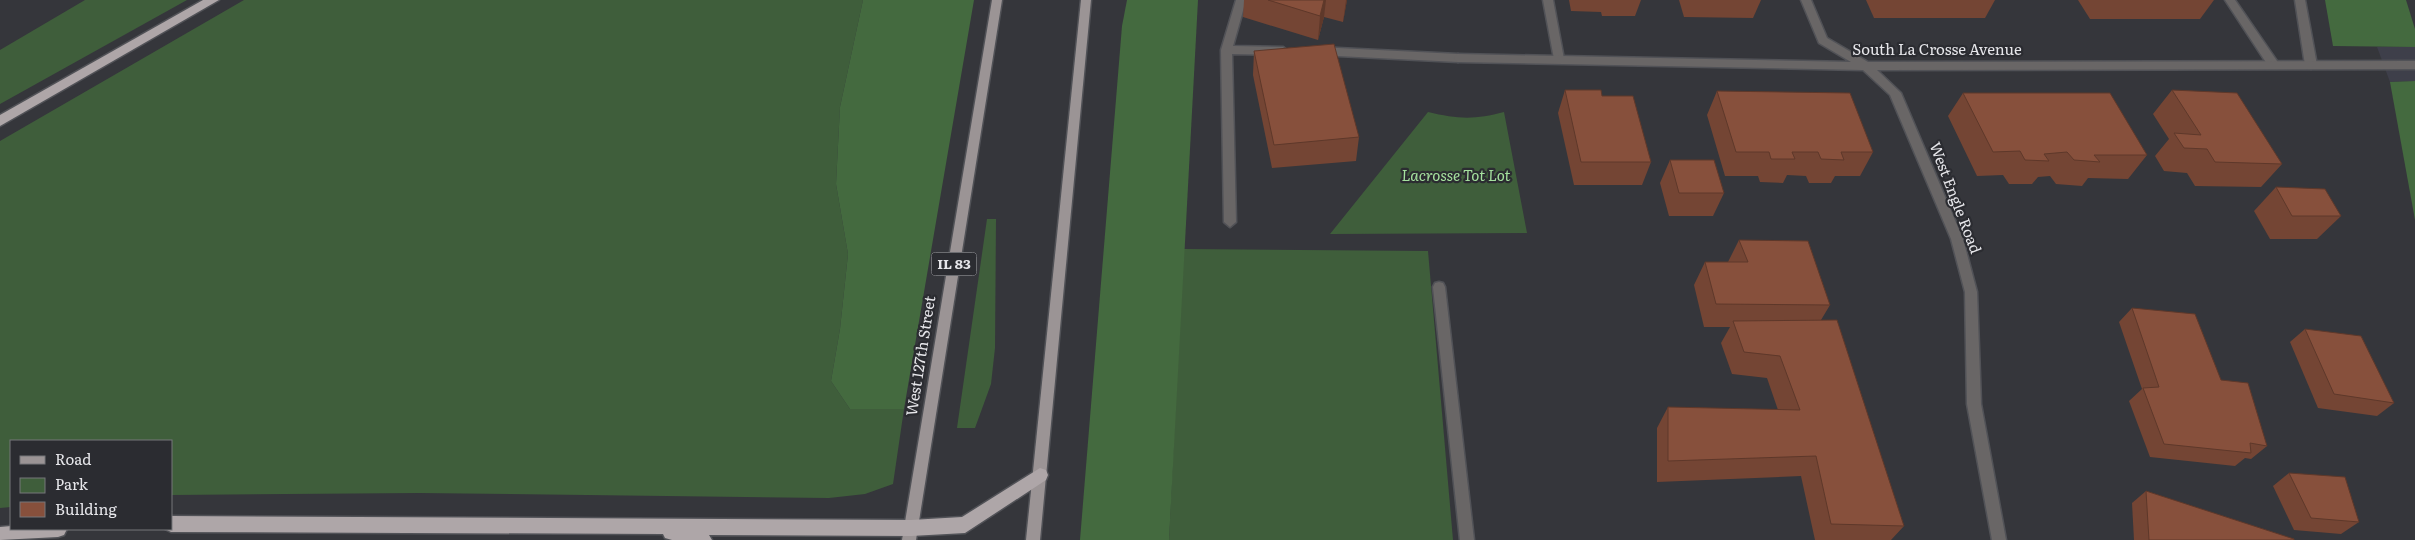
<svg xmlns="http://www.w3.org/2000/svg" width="2415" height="540" font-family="Literata,serif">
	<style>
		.built { fill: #3e3f4a }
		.green { fill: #3f5e3b }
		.forest { fill: #446a3f }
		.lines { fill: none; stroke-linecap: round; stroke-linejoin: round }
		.service-casing { stroke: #515257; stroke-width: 3 }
		.minor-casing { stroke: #515257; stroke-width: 3 }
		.primary-casing { stroke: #515257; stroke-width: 3 }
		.motorway-casing { stroke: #515257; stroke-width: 3 }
		.service { fill: #696666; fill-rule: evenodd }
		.minor { fill: #696666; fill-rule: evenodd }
		.primary { fill: #9b9495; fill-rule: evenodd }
		.motorway { fill: #aea6a8; fill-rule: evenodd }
		.wall { fill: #744534 }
		.shaded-wall { fill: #5e382a }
		.building { fill: #87503c; stroke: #5e382a }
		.labels { text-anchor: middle; stroke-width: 4.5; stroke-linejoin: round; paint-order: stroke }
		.shield { fill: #2b2c31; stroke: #aeaeb2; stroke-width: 1 }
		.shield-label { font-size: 14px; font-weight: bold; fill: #e6e6ea }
		.street-label { font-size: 15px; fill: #e6e6ea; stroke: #2b2c31 }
		.park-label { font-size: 15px; font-style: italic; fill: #a5e19e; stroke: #2b2c31 }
	</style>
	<rect width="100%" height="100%" fill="#35363b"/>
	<path class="built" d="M2377,47h38v34l-25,1z"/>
	<g class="green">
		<path d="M85,0h102l-187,104v-54z"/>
		<path d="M244,0h619l-23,107 -4,77 12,70 -8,75 -9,52 19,28h54l-11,75 -28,10 -36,4 -410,-5 -248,2v-54h-160v66l-11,1v-367z"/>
		<path d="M1428,112c29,7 47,8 76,0l23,121 -197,1z"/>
		<path d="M987,219h9l-1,129 -4,36 -16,44h-18z"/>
		<path d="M1183,249l245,2 25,289h-284z"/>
	</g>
	<g class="forest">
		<path d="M863,0h111l-70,409h-54l-19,-28 9,-52 8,-75 -12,-70 4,-77z"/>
		<path d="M1127,0h71l-29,540h-89l42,-514z"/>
		<path d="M2325,0h81l9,29v18l-82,-1z"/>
		<path d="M2415,81v139l-25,-138z"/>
	</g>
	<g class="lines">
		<defs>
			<g id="service">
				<path d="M1236,0h10l-13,46 50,1 5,4 -5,4 -51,-1 4,168 -6,5 -6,-5 -3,-172z"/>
				<path d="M1543,0h10l11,59 -1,3h-8l-1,-3z"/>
				<path d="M2225,0h10l42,61 2,3 -2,3h-8z"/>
				<path d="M2295,0h10l12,65 -6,4 -6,-4z"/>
				<path d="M1318,47l140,7 5,4 -5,4 -140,-7 -5,-4z"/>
				<path d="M1439,282l4,1 2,4 29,253h-14l-27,-253 2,-4z"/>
			</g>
			<path id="minor" d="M1801,0h10l16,38 41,24 547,-1v8l-538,1 24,23 62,146 14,53 4,112 25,136h-14l-25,-136 -2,-112 -14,-53 -61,-144 -27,-25 -405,-8 -5,-4 5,-4 393,8 -32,-19z"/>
			<g id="primary">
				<path d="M992,0h10l-86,540h-14z"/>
				<path d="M1081,0h10l-51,540h-14z"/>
			</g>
			<g id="motorway">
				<path d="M203,0h16l-219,126v-11z"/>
				<path d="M1040,468l6,2 2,5 -2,5 -81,53 -54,3 -202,-1 3,5h-40l-7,-2 -2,-4 -492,-2 -6,-3h6v-13l740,4 51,-3z"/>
				<path d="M11,526v3h56l-3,6 -6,2 -58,3v-13z"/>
			</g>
		</defs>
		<use href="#service" class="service-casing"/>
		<use href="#minor" class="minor-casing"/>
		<use href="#primary" class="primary-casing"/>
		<use href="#motorway" class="motorway-casing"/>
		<use href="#service" class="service"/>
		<use href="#minor" class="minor"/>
		<use href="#primary" class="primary"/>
		<use href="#motorway" class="motorway"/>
	</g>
	<g class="wall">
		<path d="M1244,0h103l-4,22 -19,-5 -6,23 -75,-23z"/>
		<path d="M1569,0h72l-6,16h-33l-1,-4 -30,-1z"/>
		<path d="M1679,0h82l-8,18 -69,-1z"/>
		<path d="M1866,0h129l-10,18h-111z"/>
		<path d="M2078,0h136l-14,19h-110z"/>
		<path d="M1254,51l105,86 -3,24 -84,7 -19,-93z"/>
		<path d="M1565,90l37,6 49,66 -9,23h-68l-16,-72z"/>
		<path d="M2172,90l110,74 -21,23 -66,-1 -8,-13 -23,-2 -9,-15 14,-17 -16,-25z"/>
		<path d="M1717,91l156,61 -13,24h-25l-4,7h-22l-3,-7 -19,-1 -4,8 -23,-1 -2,-6h-33l-18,-61z"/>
		<path d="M1963,93l184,62 -19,24 -40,-1 -6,8 -26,-2 -6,-8 -12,1 -6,7h-23l-6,-9 -26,1 -29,-60z"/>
		<path d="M1670,160l54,33 -11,23h-44l-9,-33z"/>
		<path d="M2276,187l65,29 -24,23h-47l-16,-28z"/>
		<path d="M1739,240l91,65 -9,15 83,206 -13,14h-76l-14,-64 -144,6v-54l11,-21 110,3 -11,-32 -35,-4 -11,-31 9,-16h-26l-10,-42 11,-23h23z"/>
		<path d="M2132,308l89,72 46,66 -16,13 -6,-1 -10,8 -85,-9 -21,-56 13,-12 -23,-67z"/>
		<path d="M2305,329l89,74 -17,13 -59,-8 -28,-66z"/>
		<path d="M2289,473l70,49 -18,12 -47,-4 -21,-44z"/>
		<path d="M2146,491l148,49h-160l-2,-37z"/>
	</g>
	<g class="shaded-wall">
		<path d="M1324,0h2l-2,17 -6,23 2,-24z"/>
		<path d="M1346,0h1l-4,22z"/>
	</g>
	<g class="building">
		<path d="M1268,0h56l-4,16z"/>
		<path d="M1334,44l25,93 -85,8 -20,-94z"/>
		<path d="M1565,90h36l1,6h31l18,66h-70z"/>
		<path d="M2172,90l65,3 45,71 -67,-2 -8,-13 -23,-1 -10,-15 27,2z"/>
		<path d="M1717,91l133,2 23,59h-32l3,8 -23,-1 -3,-7h-26l3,7h-24l-2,-7h-33z"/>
		<path d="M1963,93h147l37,62h-53l6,7 -26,-2 -7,-8 -23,2 5,7 -24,-1 -5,-9 -27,1z"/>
		<path d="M1670,160h44l10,33h-45z"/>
		<path d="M2276,187l49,2 16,27h-49z"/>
		<path d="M1739,240l69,1 22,64 -114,-1 -11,-42h43z"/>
		<path d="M2132,308l63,6 26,66 27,3 19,63 -17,-3 1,10 -87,-9 -21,-56 16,-1z"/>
		<path d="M1837,320l67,206 -73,-2 -15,-68 -148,5v-54l132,3 -20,-54 -36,-4 -11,-31z"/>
		<path d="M2305,329l56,7 33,67 -60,-9z"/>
		<path d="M2289,473l56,4 14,45 -48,-4z"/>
		<path d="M2146,491l148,48v1h-145z"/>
	</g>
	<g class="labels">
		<rect class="shield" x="931.5" y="252.5" width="45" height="23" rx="4"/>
		<g class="shield-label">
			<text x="954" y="269">IL 83</text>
		</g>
		<g class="street-label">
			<text x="1937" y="55">South La Crosse Avenue</text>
			<text transform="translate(1955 198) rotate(69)" y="5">West Engle Road</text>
			<text transform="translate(921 356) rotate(-81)" y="5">West 127th Street</text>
		</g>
		<g class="park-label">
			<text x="1456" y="181">Lacrosse Tot Lot</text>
		</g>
	</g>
	<rect x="10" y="440" width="162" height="90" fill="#2b2c31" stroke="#76767b"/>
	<rect x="20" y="456" width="25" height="8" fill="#9b9495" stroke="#76767b"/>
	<text x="55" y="465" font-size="15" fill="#e6e6ea">Road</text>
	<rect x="20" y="478" width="25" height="15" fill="#3f5e3b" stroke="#76767b"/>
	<text x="55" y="490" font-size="15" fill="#e6e6ea">Park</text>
	<rect x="20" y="502" width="25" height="15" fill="#87503c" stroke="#76767b"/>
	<text x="55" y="515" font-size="15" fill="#e6e6ea">Building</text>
</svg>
